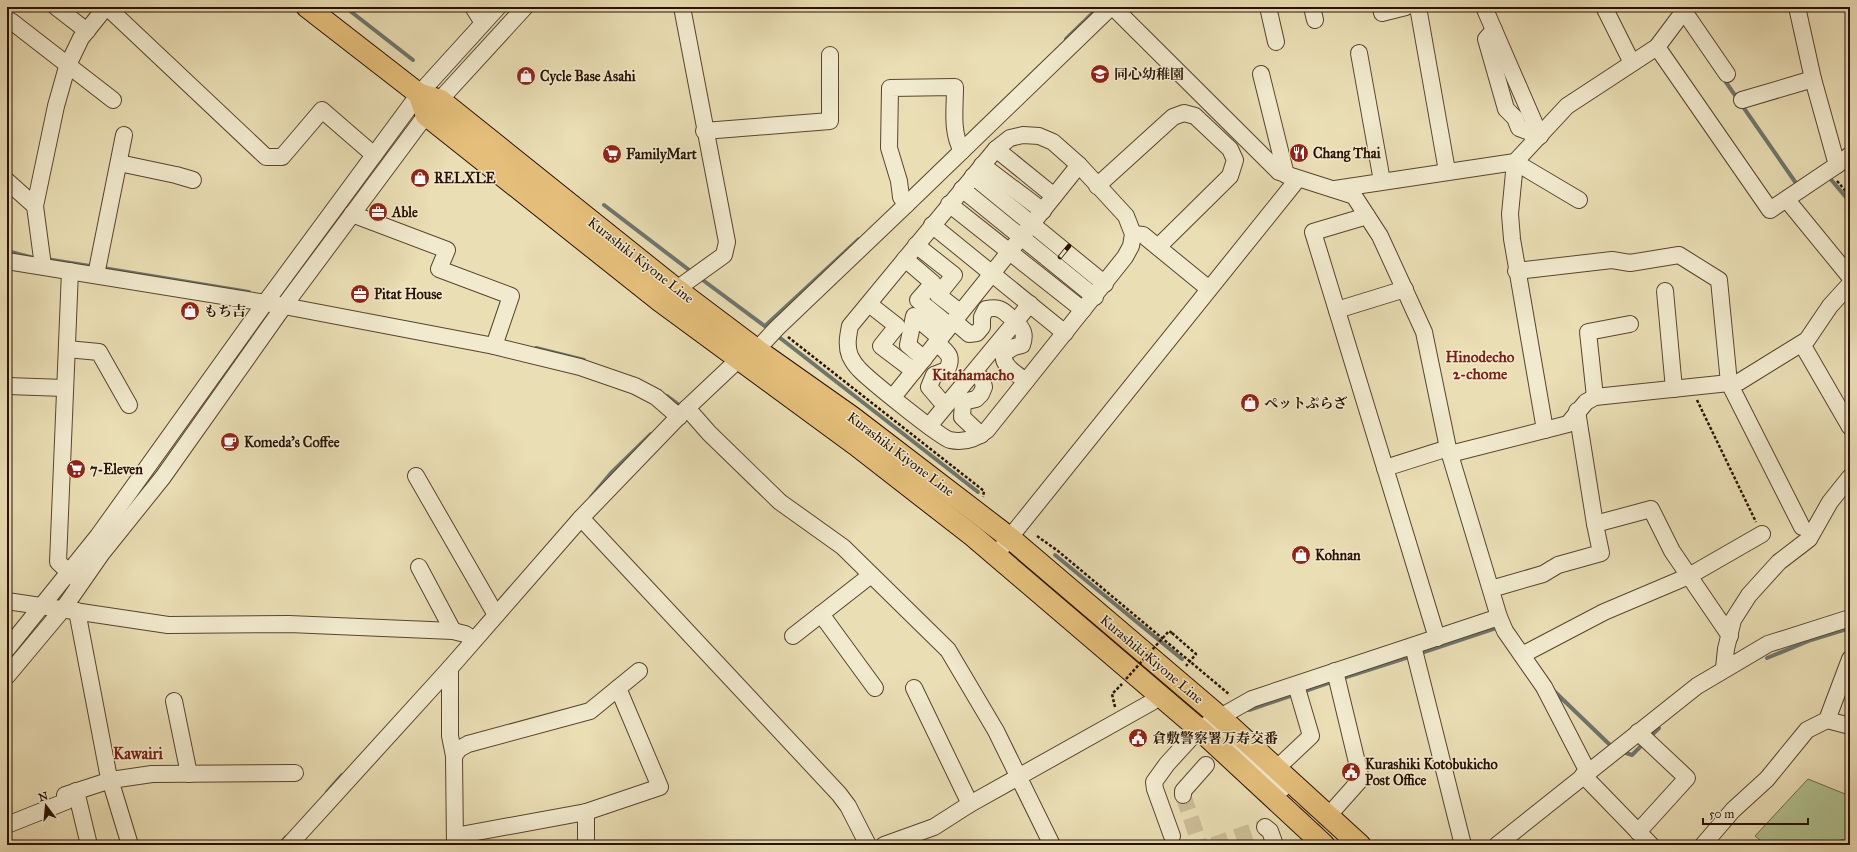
<svg xmlns="http://www.w3.org/2000/svg" width="1857" height="852" font-family="'IM FELL Great Primer','Noto Serif JP',serif">
	<style>
		.green { fill: #b1c291; stroke: #6d6a48 }
		.lines { fill: none; stroke-linecap: round; stroke-linejoin: round }
		.stream { stroke: #6e766e; stroke-width: 4 }
		.minor-tunnel { stroke: #cdbf99; stroke-width: 16; stroke-dasharray: 16 8; stroke-linecap: butt }
		.minor-casing { stroke: #59442d; stroke-width: 18 }
		.major-casing { stroke: #291100; stroke-width: 23 }
		.path { stroke: #291100; stroke-width: 2.5; stroke-dasharray: 3 2; stroke-linecap: butt }
		.minor { stroke: #f1eace; stroke-width: 16 }
		.major { stroke: #e5bf7a; stroke-width: 21 }
		.rail-casing { stroke: #291100; stroke-width: 4.5 }
		.rail { stroke: #f1eace; stroke-width: 3; stroke-dasharray: 9; stroke-linecap: butt }
		.path-bridge { stroke: #291100; stroke-width: 2.5; stroke-dasharray: 3 2; stroke-linecap: butt }
		.labels { text-anchor: middle; stroke-width: 3; stroke-linejoin: round; paint-order: stroke }
		.poi-label { font-size: 14px; font-weight: bold; fill: #291100; stroke: #f1eace; text-anchor: start }
		.street-label { font-size: 14px; fill: #291100; stroke: #f1eace }
		.neighbourhood-label { font-size: 15px; font-weight: bold; fill: #7a1f14; stroke: #f1eace }
		.quarter-label { font-size: 16px; font-weight: bold; fill: #7a1f14; stroke: #f1eace }
	</style>
	<rect width="100%" height="100%" fill="#eadeb4"/>
	<filter id="stains"><feTurbulence type="fractalNoise" baseFrequency=".005" numOctaves="4"/><feColorMatrix values="0 0 0 0 .2 0 0 0 0 .09 0 0 0 0 .02 0 0 0 .5 -.17"/></filter>
	<radialGradient id="worn" r=".72"><stop offset=".6" stop-color="#630" stop-opacity="0"/><stop offset="1" stop-color="#630" stop-opacity=".3"/></radialGradient>
	<path class="green" d="M1808,779l42,17v49h-3l-5,-6 -6,6h-70l-11,-9z"/>
	<g class="lines">
		<g class="stream">
			<path d="M345,7l68,53"/>
			<path d="M1066,39l33,-32"/>
			<path d="M1723,78l75,108"/>
			<path d="M1828,176l22,26"/>
			<path d="M604,205l89,68"/>
			<path d="M7,251l27,7"/>
			<path d="M46,259l44,7"/>
			<path d="M103,268l146,24"/>
			<path d="M700,278l70,52"/>
			<path d="M765,326l94,-87"/>
			<path d="M775,334l203,158"/>
			<path d="M536,348l48,12"/>
			<path d="M667,396l15,11"/>
			<path d="M591,497l20,-24 40,-39"/>
			<path d="M1055,555l127,104"/>
			<path d="M1418,654l78,-26"/>
			<path d="M1767,658l44,-18 39,-12"/>
			<path d="M1340,679l72,-23"/>
			<path d="M1553,690l56,54"/>
			<path d="M1302,692l32,-11"/>
			<path d="M1249,710l47,-16"/>
			<path d="M1649,738l10,-10"/>
			<path d="M1626,753l6,2 12,-12"/>
			<path d="M327,792l15,-17"/>
			<path d="M279,845l7,-8"/>
		</g>
		<g class="minor-tunnel">
			<path d="M1282,789c16,15 28,27 37,47"/>
			<path d="M1183,795l17,50"/>
			<path d="M1213,845l52,-18"/>
		</g>
		<defs>
			<g id="minor">
				<path d="M56,7l31,24"/>
				<path d="M107,7l159,150h16l40,-47 52,45"/>
				<path d="M473,7l10,16"/>
				<path d="M1113,7l166,165 75,24 26,40 44,96 24,116 51,169 6,14 39,56 44,85"/>
				<path d="M1268,7l8,35"/>
				<path d="M1312,7l3,13"/>
				<path d="M1381,7l1,6 24,-6"/>
				<path d="M1418,7l29,164"/>
				<path d="M1484,7l56,129"/>
				<path d="M1604,7l28,56"/>
				<path d="M1681,7l46,67"/>
				<path d="M7,26l4,-5 102,79"/>
				<path d="M1494,30l-8,9 20,70 9,9 4,10 21,8"/>
				<path d="M1657,47l113,163 67,-45 -24,-86 -16,-72"/>
				<path d="M1359,53l23,128"/>
				<path d="M1261,74l25,101"/>
				<path d="M1742,100l71,-21"/>
				<path d="M704,131l126,-10v-66"/>
				<path d="M1023,135l16,1 14,6 26,23 47,51 7,18 -2,12 -6,11 -138,173c-11,9 -23,13 -37,10 -9,-2 -82,-61 -91,-71 -3,-3 -7,-9 -9,-13 -4,-10 -2,-20 0,-30l146,-177 14,-11z"/>
				<path d="M996,149l58,47"/>
				<path d="M119,163l57,12 17,5"/>
				<path d="M982,165l61,46"/>
				<path d="M1837,165l13,-10"/>
				<path d="M973,176l132,108"/>
				<path d="M7,181l28,25"/>
				<path d="M1097,186l76,-69 11,-4 11,3 35,33 5,11 -5,16 -72,71"/>
				<path d="M962,189l133,108"/>
				<path d="M1335,189l180,-27 52,-56 90,-59 30,-40"/>
				<path d="M1787,200l63,77"/>
				<path d="M949,204l134,106"/>
				<path d="M906,205l-5,-8 -2,-16 -10,-33 1,-60 65,-1c0,22 -4,45 7,64"/>
				<path d="M352,214l95,36 -8,19 72,27 -17,50"/>
				<path d="M1367,216l-54,16 124,406"/>
				<path d="M932,225l133,108"/>
				<path d="M1133,234l10,1 66,54"/>
				<path d="M916,245l38,30 -16,20 22,17"/>
				<path d="M905,259l28,24 -15,17 32,26"/>
				<path d="M7,261l277,45 210,40 86,21 55,19 21,11 23,20"/>
				<path d="M43,266l-8,-60 21,-100 11,-39 14,-29 25,-31"/>
				<path d="M70,271l-12,291 18,17"/>
				<path d="M1516,271l96,-11 18,3 49,-8 40,25 10,103 73,144"/>
				<path d="M96,275l28,-140"/>
				<path d="M1665,291l9,98"/>
				<path d="M667,296l57,-41 3,-13 -45,-235"/>
				<path d="M869,304l28,22 -16,20 33,25"/>
				<path d="M1337,310l68,-21"/>
				<path d="M954,321l15,13 8,-1 5,-6v-10l4,-8c10,-2 15,-1 22,6"/>
				<path d="M1015,321c8,8 11,13 7,24l-8,2 -10,6c-3,13 13,21 22,28"/>
				<path d="M937,343c10,10 17,12 10,27l-13,5 -5,12 11,13"/>
				<path d="M1802,344l48,83"/>
				<path d="M67,349l32,3 30,53"/>
				<path d="M749,358l28,-30 129,-123 205,-198"/>
				<path d="M924,359l-16,-14 6,-29 26,22"/>
				<path d="M974,373l8,6 2,8 -3,7 -5,5 -13,3 -1,15 19,18"/>
				<path d="M7,386l58,2"/>
				<path d="M893,397l186,-232"/>
				<path d="M1595,397l-7,-65 42,-8"/>
				<path d="M687,408l22,25 71,69 63,45 105,103 48,81 56,114"/>
				<path d="M929,426l101,-122"/>
				<path d="M1545,430l-33,-191 -2,-25 5,-52 64,38"/>
				<path d="M1450,454l118,-30 18,-22 9,-5 144,-15 68,-42 23,-34 20,-22"/>
				<path d="M1385,468l63,-20"/>
				<path d="M416,476l80,139"/>
				<path d="M581,518l258,276 9,12 20,39"/>
				<path d="M1595,524l56,-15 21,42 58,85"/>
				<path d="M1003,546l294,-366"/>
				<path d="M419,567l34,64"/>
				<path d="M1491,589l52,-15 15,-9 43,-12 -6,-29 -18,-113"/>
				<path d="M7,601l161,24 121,-1 164,7 12,3 9,6"/>
				<path d="M77,611l31,162 22,72"/>
				<path d="M821,614l54,74"/>
				<path d="M793,636l78,-61"/>
				<path d="M1413,646l50,199"/>
				<path d="M7,649l91,-113 167,-233 154,-209 79,-87"/>
				<path d="M1522,655l82,-43 85,-36 73,-42"/>
				<path d="M450,668v68l4,20"/>
				<path d="M1724,668l2,-19 7,-29 16,-25 30,-33 30,-23 21,-37 20,-25"/>
				<path d="M7,676l56,-67 39,-56 61,-76 121,-171 142,-191 99,-108"/>
				<path d="M914,688l56,116"/>
				<path d="M174,701l15,73"/>
				<path d="M1827,720l23,6"/>
				<path d="M1215,726l67,63"/>
				<path d="M1638,732l49,46 -49,54"/>
				<path d="M1277,768l34,-32 -15,-51"/>
				<path d="M1583,775l68,70"/>
				<path d="M76,791l13,54"/>
				<path d="M1183,795v-4l23,-26"/>
				<path d="M586,812v33"/>
				<path d="M1329,815l32,-36 -26,-108"/>
				<path d="M7,825l60,-24 -2,-6 46,-15 41,-6 143,-1"/>
				<path d="M1265,827l5,4 5,14"/>
				<path d="M455,836l131,-24 74,-25 -42,-99"/>
				<path d="M1172,836l-17,-47 -1,-7 13,-18 32,-35 53,-30 247,-82"/>
				<path d="M289,845l161,-177 131,-150 106,-110 52,-49"/>
				<path d="M455,845l-1,-89 5,-7 9,-5 122,-33 49,-40"/>
				<path d="M884,845l50,-18 36,-23 182,-102 5,-10"/>
				<path d="M1497,845l200,-159 71,-42 82,-26"/>
				<path d="M1703,845l30,-35 34,-31 40,-49 20,-10 23,-61"/>
			</g>
			<g id="major">
				<path d="M307,7l112,87 21,6 236,189 81,61 95,67 158,121 210,179 140,128"/>
				<path d="M419,94l7,21 234,186 196,144 117,91 226,193 125,116"/>
			</g>
		</defs>
		<use href="#minor" class="minor-casing"/>
		<use href="#major" class="major-casing"/>
		<g class="path">
			<path d="M1837,181l13,15"/>
			<path d="M788,337l196,154 -1,6"/>
			<path d="M1697,400l59,122"/>
			<path d="M1037,536l21,15 172,144"/>
			<path d="M1172,633l24,21 -10,12"/>
			<path d="M1115,707l-3,-13 10,-10"/>
		</g>
		<use href="#minor" class="minor"/>
		<use href="#major" class="major"/>
		<defs>
			<path id="rail" d="M1060,257l9,-11"/>
		</defs>
		<use href="#rail" class="rail-casing"/>
		<use href="#rail" class="rail"/>
		<path class="path-bridge" d="M1126,679l43,-48 3,2"/>
	</g>
	<defs>
		<symbol id="school-disc" viewBox="-11 -11 22 22"><circle r="9.5" fill="#8f2418" stroke="#f1eace"/><path d="M0-5L7-2L0 1L-7-2ZM-4 1L0 2.5L4 1V4Q0 6-4 4Z" fill="#fff"/></symbol>
		<symbol id="shop-disc" viewBox="-11 -11 22 22"><circle r="9.5" fill="#8f2418" stroke="#f1eace"/><path d="M-5-2.5h2.3a2.7 3.5 0 0 1 5.4 0H5L5.5 6h-11ZM-1.5-2.5h3a1.5 2.3 0 0 0-3 0Z" fill="#fff"/></symbol>
		<symbol id="restaurant-disc" viewBox="-11 -11 22 22"><circle r="9.5" fill="#8f2418" stroke="#f1eace"/><path d="M-5-6h1v4h1v-4h1v4h1v-4h1v5L-1.5 .5V6h-2V.5L-5-1ZM5-6V6H3V1.5H1.5Q1.5-4 5-6Z" fill="#fff"/></symbol>
		<symbol id="supermarket-disc" viewBox="-11 -11 22 22"><circle r="9.5" fill="#8f2418" stroke="#f1eace"/><path d="M-6-5.5h2.5l.6 2H6L4.5 2H-2.5L-4.4-4H-6ZM-1.5 3.2a1.3 1.3 0 1 0 .1 0ZM3 3.2a1.3 1.3 0 1 0 .1 0Z" fill="#fff"/></symbol>
		<symbol id="office-disc" viewBox="-11 -11 22 22"><circle r="9.5" fill="#8f2418" stroke="#f1eace"/><path d="M-6-3h4V-5.5h4V-3h4V5H-6ZM-1-4.5V-3h2v-1.5ZM-6 0V1H6V0Z" fill="#fff"/></symbol>
		<symbol id="cafe-disc" viewBox="-11 -11 22 22"><circle r="9.5" fill="#8f2418" stroke="#f1eace"/><path d="M-5.5-4.5H6V0H3Q3 3.5 0 3.5H-2.5Q-5.5 3.5-5.5 0ZM3-3.2v2h1.7v-2ZM-6 4.5H4V6H-6Z" fill="#fff"/></symbol>
		<symbol id="civic-disc" viewBox="-11 -11 22 22"><circle r="9.5" fill="#8f2418" stroke="#f1eace"/><path d="M-.6-6.5H3V-4.5H.6V-3L4-1V1h2V6H-6V1h2V-1L-.6-3ZM-1.2 2.5V6h2.4V2.5Z" fill="#fff"/></symbol>
	</defs>
	<g fill-rule="evenodd">
		<use href="#school-disc" x="1089" y="63" width="22" height="22"/>
		<use href="#shop-disc" x="515" y="65" width="22" height="22"/>
		<use href="#restaurant-disc" x="1288" y="142" width="22" height="22"/>
		<use href="#supermarket-disc" x="601" y="143" width="22" height="22"/>
		<use href="#shop-disc" x="409" y="167" width="22" height="22"/>
		<use href="#office-disc" x="367" y="201" width="22" height="22"/>
		<use href="#office-disc" x="349" y="283" width="22" height="22"/>
		<use href="#shop-disc" x="179" y="300" width="22" height="22"/>
		<use href="#shop-disc" x="1239" y="392" width="22" height="22"/>
		<use href="#cafe-disc" x="219" y="431" width="22" height="22"/>
		<use href="#supermarket-disc" x="65" y="458" width="22" height="22"/>
		<use href="#shop-disc" x="1290" y="544" width="22" height="22"/>
		<use href="#civic-disc" x="1127" y="727" width="22" height="22"/>
		<use href="#civic-disc" x="1340" y="761" width="22" height="22"/>
	</g>
	<g class="labels">
		<g class="poi-label">
			<text x="1114" y="79">同心幼稚園</text>
			<text x="540" y="81">Cycle Base Asahi</text>
			<text x="1313" y="158">Chang Thai</text>
			<text x="626" y="159">FamilyMart</text>
			<text x="434" y="183">RELXLE</text>
			<text x="392" y="217">Able</text>
			<text x="374" y="299">Pitat House</text>
			<text x="204" y="316">もち吉</text>
			<text x="1264" y="408">ペットぷらざ</text>
			<text x="244" y="447">Komeda's Coffee</text>
			<text x="90" y="474">7-Eleven</text>
			<text x="1315" y="560">Kohnan</text>
			<text x="1152" y="743">倉敷警察署万寿交番</text>
			<text x="1365" y="769">Kurashiki Kotobukicho<tspan x="1365" dy="16">Post Office</tspan></text>
		</g>
		<g class="street-label">
			<text transform="translate(641 260) rotate(38)" y="5">Kurashiki Kiyone Line</text>
			<text transform="translate(901 454) rotate(37)" y="5">Kurashiki Kiyone Line</text>
			<text transform="translate(1152 659) rotate(40)" y="5">Kurashiki Kiyone Line</text>
		</g>
		<g class="neighbourhood-label">
			<text x="1480" y="362">Hinodecho<tspan x="1480" dy="17">2-chome</tspan></text>
			<text x="973" y="380">Kitahamacho</text>
		</g>
		<g class="quarter-label">
			<text x="138" y="759">Kawairi</text>
		</g>
	</g>
	<rect width="1857" height="852" fill="none" stroke="#eadeb4" stroke-width="24"/>
	<rect x="8" y="8" width="1841" height="836" fill="none" stroke="#291100" stroke-width="2"/>
	<rect x="12" y="12" width="1833" height="828" fill="none" stroke="#291100"/>
	<g transform="translate(46 806) rotate(344)" stroke="#f1eace" stroke-width="3" paint-order="stroke">
	<path d="M0-3L7 15L0 10L-7 15Z" fill="#291100"/>
	<text y="-6" font-size="11" font-weight="bold" text-anchor="middle" fill="#291100">N</text>
	</g>
	<path d="M1703 818v6h105v-6" fill="none" stroke="#291100" stroke-width="2"/>
	<text x="1709" y="818" font-size="12" fill="#291100" stroke="#f1eace" stroke-width="3" paint-order="stroke">50 m</text>
	<rect width="100%" height="100%" filter="url(#stains)"/>
	<rect width="100%" height="100%" fill="url(#worn)"/>
</svg>
